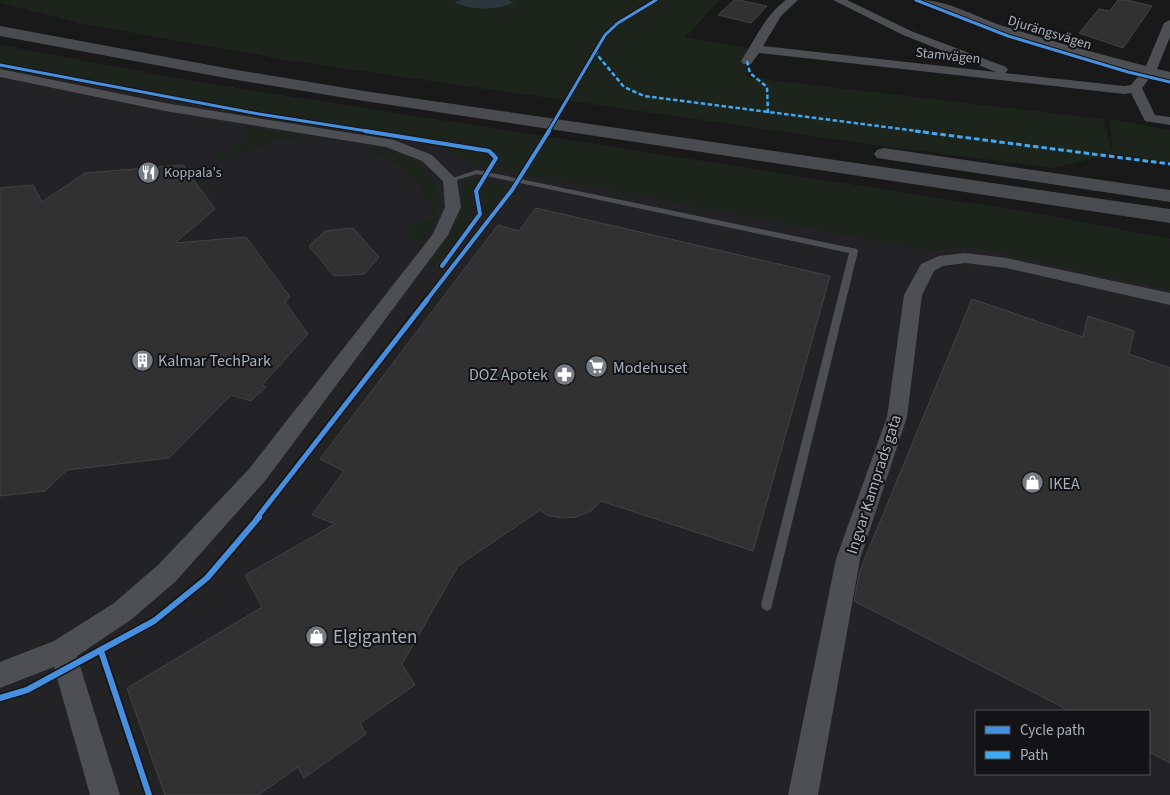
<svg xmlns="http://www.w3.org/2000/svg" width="1170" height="795" font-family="'Source Sans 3',sans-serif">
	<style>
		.built { fill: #232325; fill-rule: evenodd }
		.green { fill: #1c241c }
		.water { fill: #2a373c }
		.building { fill: #313131; stroke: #424345 }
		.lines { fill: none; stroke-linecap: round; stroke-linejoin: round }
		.service { fill: #4d4f52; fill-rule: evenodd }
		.minor { fill: #4d4f52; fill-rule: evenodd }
		.motorway { fill: #4a4b4f; fill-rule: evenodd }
		.quiet-far1 { stroke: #3fa9f5; stroke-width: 2.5; stroke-dasharray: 4.5 2.5; stroke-linecap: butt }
		.quiet { stroke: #3fa9f5; stroke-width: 3; stroke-dasharray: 5.5 3; stroke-linecap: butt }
		.cycleway-far3-casing { stroke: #131315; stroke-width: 5 }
		.cycleway-far2-casing { stroke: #131315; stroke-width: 6 }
		.cycleway-far1-casing { stroke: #131315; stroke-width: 8 }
		.cycleway-casing { stroke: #131315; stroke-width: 9 }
		.cycleway-far3 { stroke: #468fdf; stroke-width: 3 }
		.cycleway-far2 { stroke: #468fdf; stroke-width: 4 }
		.cycleway-far1 { stroke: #468fdf; stroke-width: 5 }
		.cycleway { stroke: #468fdf; stroke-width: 6 }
		.labels { text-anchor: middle; stroke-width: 4; stroke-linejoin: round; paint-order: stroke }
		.far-street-label { font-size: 14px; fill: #a9b1bb; stroke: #131315 }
		.far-poi-label { font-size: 14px; fill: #a9b1bb; stroke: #131315; text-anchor: start }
		.poi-label { font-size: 16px; fill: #a9b1bb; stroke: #131315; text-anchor: start }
		.street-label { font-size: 16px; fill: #a9b1bb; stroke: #131315 }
		.near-poi-label { font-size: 19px; fill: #a9b1bb; stroke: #131315; text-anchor: start }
	</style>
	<rect width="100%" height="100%" fill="#191919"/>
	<path class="built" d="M0,45l192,36 848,133 130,25v556h-1170zM976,711h173v63h-173z"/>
	<g class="green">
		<path d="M0,0h462l-7,2c18,8 40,7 58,-1l-4,-1h211l-35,37 66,12 -4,12 -1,16 357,42 9,31 -2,-31 60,11v32l-57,-8 -60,14 -179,-23 -588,-85 -203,-36 -83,-21z"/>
		<path d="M0,45l192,36 848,133 130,25v51l-184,-40 -23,-3 -32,4 -432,-82 4,-9 -1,-5 -16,-9c-163,-24 -325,-50 -486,-84z"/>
		<path d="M245,126l53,9 2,3 -11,4 -5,-5 -65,23 -5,-6 11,1 27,-24 -10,-2z"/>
		<path d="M436,144c14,2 49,3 56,17l-5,6 -13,-2z"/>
		<path d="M369,146c56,11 91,39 55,95l-16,-4 2,-3 -4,-5 30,-13 -7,-7 6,-2 -16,-15 5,-3 -35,-33 -6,2z"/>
		<path d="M469,180h9l-8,15 5,11v9l-40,52 -6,-1c19,-27 36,-48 34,-82z"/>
		<path d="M491,181l19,4 -23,29 -2,-1c0,-17 -8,-17 6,-32z"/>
	</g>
	<path class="water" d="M462,0h47l5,2c-14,8 -45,9 -60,0z"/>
	<g class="building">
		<path d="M734,0h5l28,6 -16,17 -33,-8z"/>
		<path d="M1118,0h9l25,6 -29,42 -44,-15 20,-24 11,2z"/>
		<path d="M183,165l32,44 -40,34 71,-6 44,60 -5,5 23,32 -46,51 4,2 -15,14 -20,-6 -62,63 -102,12 -22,21 -45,5v-308l33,-3 9,17 43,-29z"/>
		<path d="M536,208l294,68 -77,275 -152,-50 -10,10 -15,6 -12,1 -15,-2 -9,-6 -82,56 -56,98 13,21 -55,38 6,11 -62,44 -6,-11 -40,28h-93l-38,-107 135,-81 -17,-32 90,-51 -23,-9 32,-44 -24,-12 178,-234 21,6z"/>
		<path d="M353,228l26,29 -15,17 -30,2 -25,-30 16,-15z"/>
		<path d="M972,299l111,38 5,-21 46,15 -5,23 41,14v395l-21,-11v-41h-79l-216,-110 6,-31z"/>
	</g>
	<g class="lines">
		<path class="service" d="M477,170l380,79 1,2 -87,358 -4,2 -4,-2 -2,-4 88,-352 -372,-79 -27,8 -4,-2z"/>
		<g class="minor">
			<path d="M786,0h12l-17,16 -18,30 233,26 -93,-37 -70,-35h14l64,31 95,36 2,3 -3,3 119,13 7,-1 10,-12 -84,-21 -81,-28 -56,-24c28,0 56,17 83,26 47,15 95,28 143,40l18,-43 6,-3v17l-13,32 13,3v8l-18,-5 -10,13 13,27 15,2v8l-25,-4 -14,-28 -7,1 -365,-41 -8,11h-8l-2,-3c14,-21 24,-46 45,-61z"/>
			<path d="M0,69l165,34 229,37 38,15 25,25 4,27 -13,28 -183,246 -89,100 -44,38 -55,37 43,139h-30l-36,-128 -54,21v-26l54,-21 60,-38 44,-38 91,-96 184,-235 12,-27 -2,-26 -21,-20 -36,-14 -221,-36 -165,-34z"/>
			<path d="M965,253l41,5 164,35v12l-164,-37 -41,-5 -22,3 -9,5 -12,24 -15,122 -47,142 -42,236h-30l48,-236 51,-142 17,-122 17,-31 18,-8z"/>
		</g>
		<g class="motorway">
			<path d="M0,26l231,43 133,22 806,118v14l-806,-122 -133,-22 -231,-43z"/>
			<path d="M884,148l286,42v12l-293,-44 -3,-4 3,-4z"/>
		</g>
		<g class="quiet-far1">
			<path d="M594,51l30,36 20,9 281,36"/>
			<path d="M747,61l3,12 17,14 1,26"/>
		</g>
		<path class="quiet" d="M915,131l255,33"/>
		<defs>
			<g id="cycleway-far3">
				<path d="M916,0l92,36 120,36 42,10"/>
				<path d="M0,65l259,49 114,18"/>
				<path d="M548,132l57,-97 13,-12 38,-23"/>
			</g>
			<g id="cycleway-far2">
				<path d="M365,131l124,20 7,7 -20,33 4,23 -38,52"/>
				<path d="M426,301l86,-111 37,-59"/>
			</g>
			<path id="cycleway-far1" d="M257,518l170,-218"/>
			<g id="cycleway">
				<path d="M101,651l48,144"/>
				<path d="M0,698l27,-8 127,-69 53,-43 52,-61"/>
			</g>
		</defs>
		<use href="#cycleway-far3" class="cycleway-far3-casing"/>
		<use href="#cycleway-far2" class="cycleway-far2-casing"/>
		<use href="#cycleway-far1" class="cycleway-far1-casing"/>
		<use href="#cycleway" class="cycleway-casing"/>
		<use href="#cycleway-far3" class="cycleway-far3"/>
		<use href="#cycleway-far2" class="cycleway-far2"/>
		<use href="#cycleway-far1" class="cycleway-far1"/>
		<use href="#cycleway" class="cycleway"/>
	</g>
	<defs>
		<symbol id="restaurant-disc" viewBox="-11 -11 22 22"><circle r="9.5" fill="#777c82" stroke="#131315"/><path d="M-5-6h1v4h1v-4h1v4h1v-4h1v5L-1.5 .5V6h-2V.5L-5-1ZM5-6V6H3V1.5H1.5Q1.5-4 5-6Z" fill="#fff"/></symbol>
		<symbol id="building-disc" viewBox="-11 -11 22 22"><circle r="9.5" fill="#777c82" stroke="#131315"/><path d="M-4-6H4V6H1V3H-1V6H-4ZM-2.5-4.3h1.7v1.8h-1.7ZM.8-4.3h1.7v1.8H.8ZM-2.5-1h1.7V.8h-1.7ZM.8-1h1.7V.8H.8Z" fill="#fff"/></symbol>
		<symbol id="supermarket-disc" viewBox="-11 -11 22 22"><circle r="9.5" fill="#777c82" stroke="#131315"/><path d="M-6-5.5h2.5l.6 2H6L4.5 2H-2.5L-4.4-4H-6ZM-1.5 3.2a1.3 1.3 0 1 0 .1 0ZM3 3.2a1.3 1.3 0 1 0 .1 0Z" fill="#fff"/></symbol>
		<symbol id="pharmacy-disc" viewBox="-11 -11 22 22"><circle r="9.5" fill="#777c82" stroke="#131315"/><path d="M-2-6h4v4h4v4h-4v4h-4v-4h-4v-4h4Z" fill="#fff"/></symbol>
		<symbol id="shop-disc" viewBox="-11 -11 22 22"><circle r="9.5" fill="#777c82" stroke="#131315"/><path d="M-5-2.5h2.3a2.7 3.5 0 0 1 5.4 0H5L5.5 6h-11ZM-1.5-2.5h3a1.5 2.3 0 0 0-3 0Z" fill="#fff"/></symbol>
	</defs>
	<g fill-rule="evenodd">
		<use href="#restaurant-disc" x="136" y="160" width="25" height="25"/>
		<use href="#building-disc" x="130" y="348" width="25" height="25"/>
		<use href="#supermarket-disc" x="584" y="354" width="25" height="25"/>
		<use href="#pharmacy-disc" x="552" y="362" width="25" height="25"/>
		<use href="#shop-disc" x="1020" y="470" width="25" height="25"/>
		<use href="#shop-disc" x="304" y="624" width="25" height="25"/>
	</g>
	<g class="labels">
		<g class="far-street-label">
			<text transform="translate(1050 32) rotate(17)" y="5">Djurängsvägen</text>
			<text transform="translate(948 55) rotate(6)" y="5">Stamvägen</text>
		</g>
		<g class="far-poi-label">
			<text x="164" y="177">Koppala's</text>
		</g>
		<g class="poi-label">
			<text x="158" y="366">Kalmar TechPark</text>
			<text x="613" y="373">Modehuset</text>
			<text x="548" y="380" text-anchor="end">DOZ Apotek</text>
			<text x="1049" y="489">IKEA</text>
		</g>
		<g class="street-label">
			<text transform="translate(873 484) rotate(-72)" y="6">Ingvar Kamprads gata</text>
		</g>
		<g class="near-poi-label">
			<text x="333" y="643">Elgiganten</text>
		</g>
	</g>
	<rect x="975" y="710" width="175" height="65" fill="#131315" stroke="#4f5257"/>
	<rect x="985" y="726" width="25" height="8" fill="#468fdf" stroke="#4f5257"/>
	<text x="1020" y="735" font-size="15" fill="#a9b1bb">Cycle path</text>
	<rect x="985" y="751" width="25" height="8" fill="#3fa9f5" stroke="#4f5257"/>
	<text x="1020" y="760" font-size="15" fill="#a9b1bb">Path</text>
</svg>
